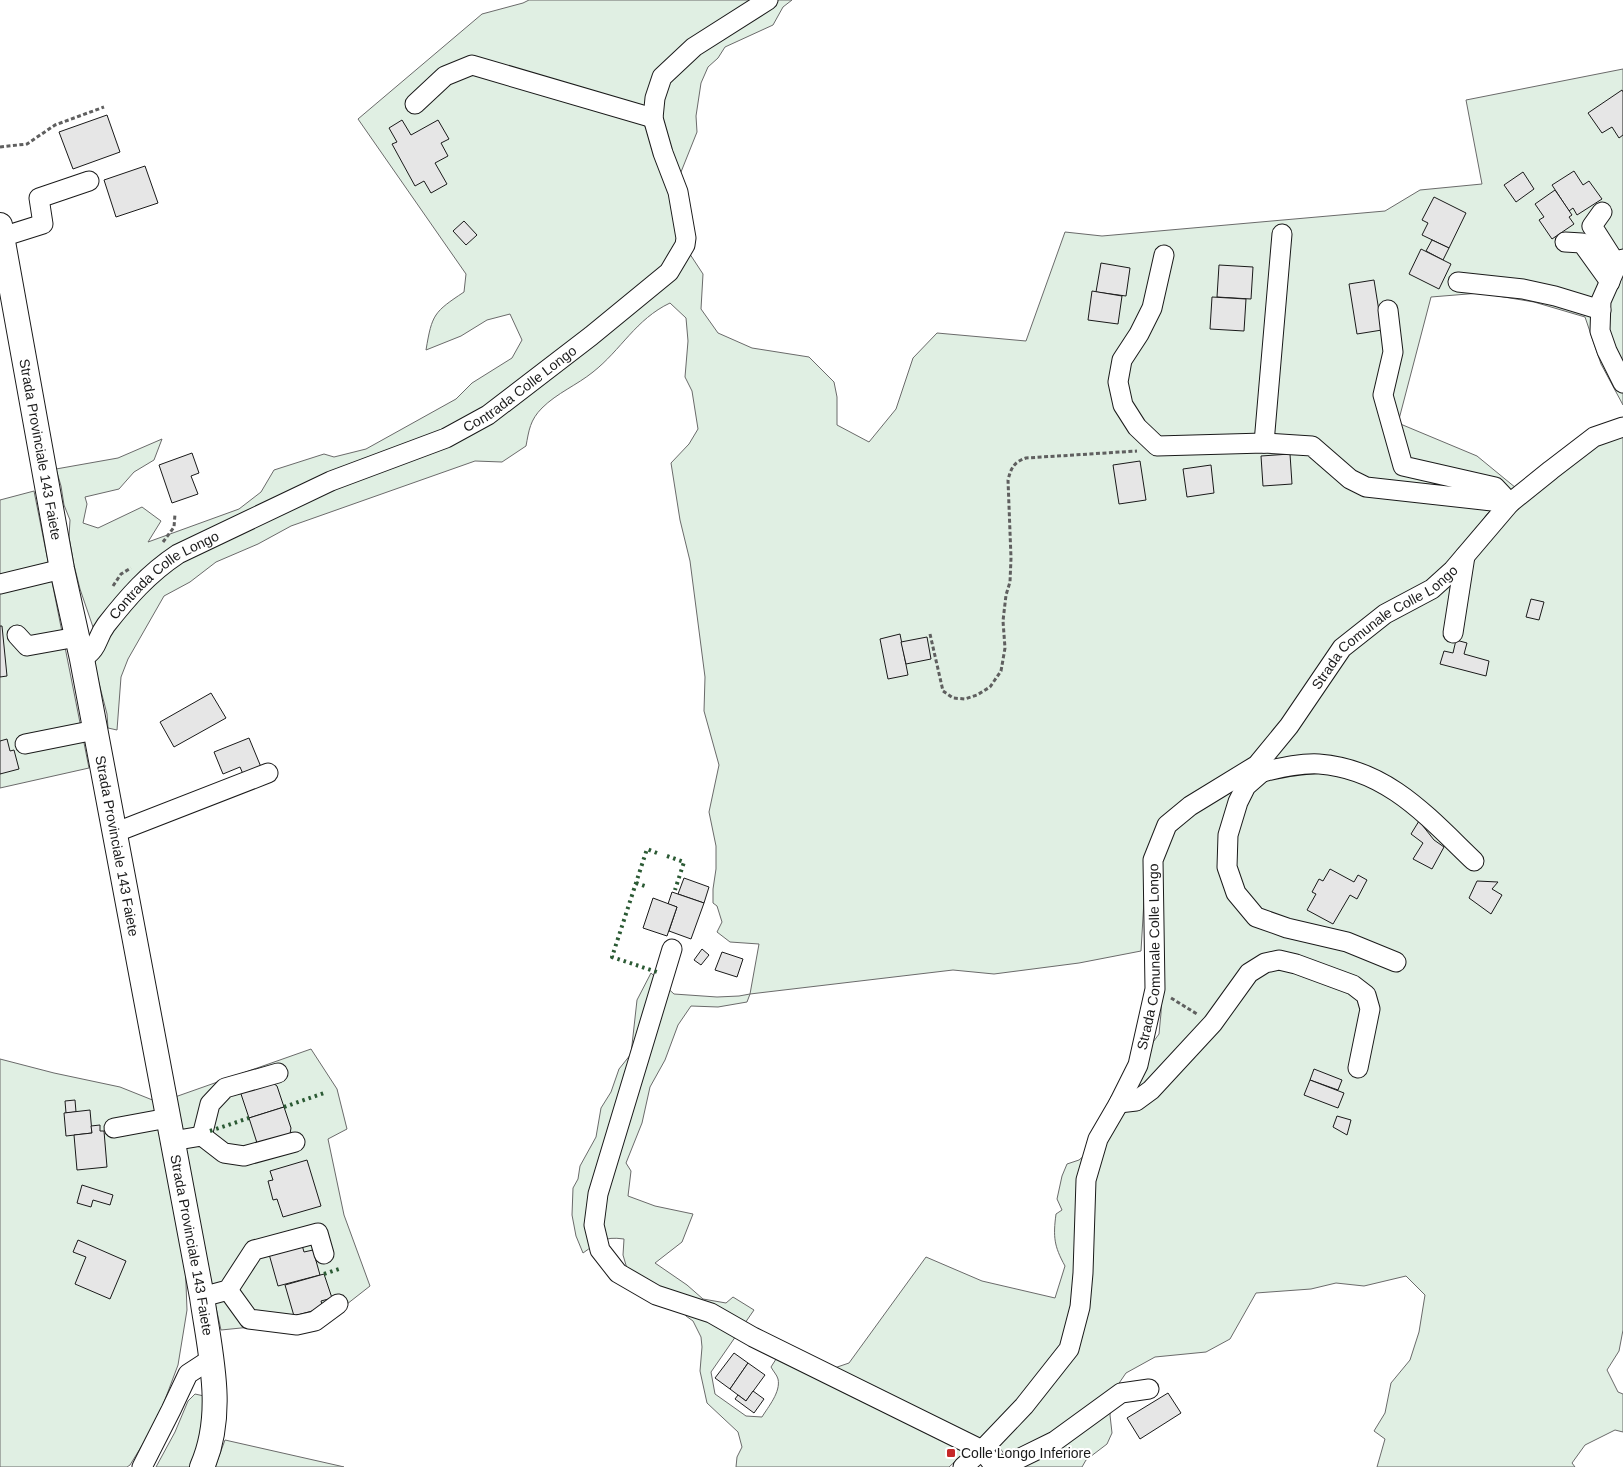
<svg xmlns="http://www.w3.org/2000/svg" width="1623" height="1467" font-family="Helvetica,sans-serif">
	<style>
		.green { fill: #e0efe3; stroke: #6a6a6a }
		.building { fill: #e6e6e6; stroke: #1a1a1a }
		.lines { fill: none; stroke-linecap: round; stroke-linejoin: round }
		.minor-casing { stroke: #1a1a1a; stroke-width: 21 }
		.major-casing { stroke: #1a1a1a; stroke-width: 26 }
		.path { stroke: #5f5f5f; stroke-width: 3; stroke-dasharray: 4 2.5; stroke-linecap: butt }
		.minor { stroke: #fff; stroke-width: 19 }
		.major { stroke: #fff; stroke-width: 24 }
		.hedge { stroke: #2b5a34; stroke-width: 4; stroke-dasharray: 2.5 4; stroke-linecap: butt }
		.poi-dot { fill: #c62828; stroke: #fff; stroke-width: 2 }
		.labels { text-anchor: middle; stroke-width: 4; stroke-linejoin: round; paint-order: stroke }
		.street-label { font-size: 14px; fill: #1a1a1a; stroke: #fff }
		.poi-label { font-size: 14px; fill: #1a1a1a; stroke: #fff; text-anchor: start }
	</style>
	<rect width="100%" height="100%" fill="#fff"/>
	<g class="green">
		<path d="M529,0h263l-9,7 -10,18 -48,22 -7,11 -10,9 -7,16 -5,33 1,16 -24,60 8,36 -1,11 23,35 -2,35 17,24 34,15 57,9 25,25 3,15v28l32,17 27,-33 17,-51 24,-25 89,8 39,-109 37,4 283,-25 35,-21 62,-6 -16,-84 157,-31v336l-22,-41 -16,-47 -51,-15 -54,-9 -49,4 -33,126 79,33 39,32 -29,26 -33,47 -24,22 -20,8 -26,15 -17,13 -34,32 -77,103 -12,10 -69,44 -13,15 -15,26 -6,102 -62,12 -85,11 -41,-4 -203,24 -3,8 -29,5 -27,-1 -13,19 -13,35 -15,27 -8,36 -16,40 5,8 -3,25 27,10 38,8 -11,28 -27,21 32,22 16,14 23,4 7,-6 21,13 -43,62 4,22 31,22 16,1c6,-10 19,-25 16,-38 -1,-4 -5,-8 -7,-12l7,-11 28,13 5,7 38,-13 77,-106 56,24 73,17 10,-32c-11,-20 -12,-29 -9,-52l6,-4 -5,-11 5,-23 5,-12 12,-4 6,-5 15,2 9,-23 16,-22 13,-6 -4,-16 14,-41 11,-15 2,-21 2,-66 -2,-71 1,-19 13,-26 18,-16 39,-29 22,4 14,-11 3,-15 4,-11 30,-37 16,-27 27,-34 23,-24 30,-21 27,-14 14,-12 14,-3 14,-24 29,-33 53,-48 40,-32 31,-10v896l-4,21 -12,19 11,22 5,2v38l-8,-2 -30,15 -13,18 3,4h-198l8,-28 -11,-8 11,-18 6,-30 19,-23 9,-28 6,-37 -19,-19 -42,10 -28,-3 -25,6 -55,4 -26,46 -24,13 -51,5 -29,16 -13,19 -3,23 2,18 -5,11 -21,16 -4,7h-74c-2,-16 -11,-23 -24,-32l-35,32h-213l1,-10 5,-10 -4,-15 -31,-29 -7,-32 2,-24 -1,-10 -8,-16 -7,-5 -6,-17 -27,-12 -25,-15 -5,-17 1,-16c-21,-3 -25,3 -41,14l-7,-17 -4,-21 1,-27 5,-9 2,-13 16,-29 5,-29 10,-16 8,-23 12,-15 6,-54 14,-27 23,21 43,3 22,-1 11,-2 9,-50 -29,-2 -13,-10 5,-10 -5,-16 -4,-3v-14l3,-20v-23l-7,-34 10,-47 -15,-54 1,-34 -15,-116 -10,-41 -9,-57 18,-19 9,-15 -6,-38 -7,-14 3,-36 -2,-23 -16,-15c-34,16 -49,47 -77,69 -16,13 -36,21 -51,36 -12,12 -13,22 -16,38l-24,16 -27,-1 -184,65 -33,18 -42,18 -26,20 -26,14 -36,63 -7,18 -4,53 -9,-2 -1,-14 -20,-77 7,-7 -14,-41 -6,-24 -5,-28 1,-17 -6,-15 -3,-19 -5,-17 62,-11 44,-19 -8,21 -20,12 -15,17 -34,8 2,7 -4,19 15,5 44,-21 19,14 -13,21 91,-33 22,-17 13,-22 50,-16 10,3 32,-8 90,-50 16,-16 40,-25 10,-18 -12,-26 -23,6 -26,16 -35,14c6,-36 8,-38 38,-58l2,-18 -108,-155 124,-105 41,-11z"/>
		<path d="M34,491l55,277 -89,20v-288z"/>
		<path d="M311,1049l26,40 10,40 -19,10 16,76 26,71 -51,40 -68,1 -30,3 -12,-54 -34,-179z"/>
		<path d="M0,1059l54,14 66,14 35,14 30,157 2,52 -9,55 -21,56 -27,44 -3,2h-127z"/>
		<path d="M195,1394l9,2 2,16 -13,55h-37l19,-35 13,-31z"/>
		<path d="M225,1440l115,26 4,1h-129z"/>
	</g>
	<g class="building">
		<path d="M1622,90l1,2v43l-4,3 -7,-11 -10,6 -14,-20z"/>
		<path d="M107,115l13,37 -47,17 -14,-37z"/>
		<path d="M402,120l9,15 27,-15 11,19 -8,4 7,13 -13,7 12,21 -16,9 -7,-12 -9,5 -23,-42 5,-2 -8,-14z"/>
		<path d="M145,166l13,37 -42,14 -12,-37z"/>
		<path d="M1574,171l9,14 6,-4 13,18 -25,16 -4,-7 -4,3 -17,-26z"/>
		<path d="M1523,172l11,17 -18,13 -12,-17z"/>
		<path d="M1555,190l17,25 -3,2 5,7 -22,15 -13,-19 5,-3 -9,-13z"/>
		<path d="M1434,197l32,16 -17,35 -27,-13 6,-12 -6,-3z"/>
		<path d="M464,221l13,14 -11,10 -13,-14z"/>
		<path d="M1432,240l17,8 -6,12 -17,-9z"/>
		<path d="M1421,249l30,15 -12,25 -30,-15z"/>
		<path d="M1101,263l29,5 -4,28 -30,-4z"/>
		<path d="M1219,265l34,2 -2,32 -34,-2z"/>
		<path d="M1374,280l8,50 -25,4 -8,-50z"/>
		<path d="M1092,291l30,5 -4,28 -30,-4z"/>
		<path d="M1212,297l34,2 -2,32 -34,-2z"/>
		<path d="M192,453l7,20 -8,3 7,18 -26,9 -13,-38z"/>
		<path d="M1290,454l2,30 -29,2 -2,-30z"/>
		<path d="M1140,461l6,39 -27,4 -6,-39z"/>
		<path d="M1211,465l3,28 -27,4 -4,-28z"/>
		<path d="M1531,599l13,3 -5,18 -13,-3z"/>
		<path d="M0,626h2l5,50 -7,1z"/>
		<path d="M900,634l8,41 -20,4 -8,-40z"/>
		<path d="M927,637l4,22 -25,5 -5,-22z"/>
		<path d="M1456,640l11,3 -3,11 25,7 -3,15 -46,-12 4,-13 9,2z"/>
		<path d="M211,693l15,25 -52,29 -14,-25z"/>
		<path d="M249,738l12,29 -18,7 -3,-7 -17,7 -9,-22z"/>
		<path d="M7,739l3,12 4,-1 5,19 -19,5v-33z"/>
		<path d="M1419,821l15,19 10,7 -12,22 -19,-10 10,-16 -12,-9z"/>
		<path d="M1330,869l24,13 4,-7 9,5 -10,19 -7,-4 -17,29 -26,-14 9,-16 -4,-2 7,-13 4,2z"/>
		<path d="M684,878l25,9 -5,16 -26,-9z"/>
		<path d="M1477,881l21,1 -6,7 10,6 -11,19 -22,-16z"/>
		<path d="M672,892l32,11 -13,36 -22,-8 8,-24 -9,-3z"/>
		<path d="M653,898l24,9 -10,29 -24,-8z"/>
		<path d="M702,949l7,6 -8,10 -7,-5z"/>
		<path d="M722,952l21,7 -6,18 -22,-7z"/>
		<path d="M1314,1069l28,11 -4,10 -28,-10z"/>
		<path d="M1310,1080l34,13 -6,15 -34,-13z"/>
		<path d="M273,1083l4,3 7,21 -35,11 -9,-27z"/>
		<path d="M75,1100l1,12 -10,1 -1,-12z"/>
		<path d="M284,1107l7,21 -1,6 -32,12 -9,-28z"/>
		<path d="M90,1110l2,23 -26,3 -2,-23z"/>
		<path d="M1337,1116l14,4 -4,15 -14,-8z"/>
		<path d="M100,1125v6h4l3,36 -30,3 -3,-35 18,-2 -1,-7z"/>
		<path d="M307,1160l14,46 -38,11 -6,-18 -4,1 -5,-19 5,-1 -3,-9z"/>
		<path d="M82,1185l31,10 -3,10 -17,-5 -2,7 -14,-4z"/>
		<path d="M78,1240l48,21 -16,38 -35,-15 11,-27 -13,-5z"/>
		<path d="M302,1245l2,7 9,-2 7,25 -42,11 -9,-32z"/>
		<path d="M324,1274l8,24 -11,3 2,7 -29,8 -9,-31z"/>
		<path d="M734,1353l14,10 -18,26 -15,-11z"/>
		<path d="M748,1363l17,12 -19,26 -16,-12z"/>
		<path d="M753,1391l11,8 -10,14 -19,-14 3,-4 8,6z"/>
		<path d="M1168,1393l13,20 -41,26 -13,-21z"/>
	</g>
	<g class="lines">
		<defs>
			<g id="minor">
				<path d="M415,104l30,-28 27,-11 181,53"/>
				<path d="M1602,212l-10,14 25,39"/>
				<path d="M2,237l41,-13 -4,-26 50,-17"/>
				<path d="M1565,242l17,1 28,39"/>
				<path d="M1164,255l-12,53 -13,26 -17,26 -4,22 5,23 14,22 20,19 107,-3 48,3 38,33 16,8 144,16 -15,-16 -92,-21 -20,-71 10,-43 -5,-42"/>
				<path d="M1623,259l-6,6 -16,36 -1,30 7,20 16,32"/>
				<path d="M1458,282l65,7 32,7 46,14"/>
				<path d="M1264,443l18,-209"/>
				<path d="M0,584l62,-15"/>
				<path d="M1453,633l12,-77"/>
				<path d="M17,635l10,11 50,-9"/>
				<path id="s1" d="M82,659c18,-12 13,-19 24,-34 22,-28 42,-51 72,-71l153,-73 115,-43 42,-23 103,-79 78,-64 16,-27 1,-7 -8,-46 -15,-39 -10,-35 2,-20 7,-21 32,-30 74,-47"/>
				<path d="M25,744l70,-14"/>
				<path d="M1261,770l1,2 -16,14 -8,16 -10,33 -1,32 9,26 20,24 31,11 60,14 49,20"/>
				<path d="M1262,772c18,-4 38,-9 57,-8 68,5 109,53 155,97"/>
				<path d="M114,833l154,-60"/>
				<path d="M672,949l-74,245 -4,31 6,25 18,23 38,22 55,18 42,24 229,113 10,13 14,2 49,-24 66,-48 28,-4"/>
				<path d="M1119,1103l17,-2 15,-11 62,-67 36,-50 16,-10 14,-3 17,4 57,21 13,10 4,14 -12,59"/>
				<path d="M114,1128l54,-10"/>
				<path d="M202,1136l8,-32 15,-16 53,-15"/>
				<path d="M172,1141l30,-5 22,17 20,3 51,-14"/>
				<path d="M228,1290l21,29 48,6 18,-4 23,-17"/>
				<path d="M202,1297l26,-7 26,-40 64,-17 6,21"/>
				<path d="M142,1467l29,-57 17,-36 23,-15"/>
				<path id="s2" d="M963,1467l19,-17 42,-44 45,-57 11,-42 3,-34 3,-93 12,-41 21,-36 19,-38 17,-76 -2,-129 14,-35 23,-19 67,-41 32,-39 53,-78 43,-34 47,-25 21,-19 57,-67 41,-33 43,-33 29,-10"/>
			</g>
			<g id="major">
				<path id="s3" d="M0,225l62,344 20,90 120,638c8,56 24,116 0,170"/>
			</g>
		</defs>
		<use href="#minor" class="minor-casing"/>
		<use href="#major" class="major-casing"/>
		<g class="path">
			<path d="M0,147l27,-3 28,-19 49,-18"/>
			<path d="M163,542l11,-15 1,-13"/>
			<path d="M113,586l8,-12 10,-6"/>
			<path d="M930,634l13,57 10,7 12,1 12,-4 13,-8 11,-16 4,-23 -2,-27 3,-26 4,-13 1,-24 -3,-78c3,-12 6,-18 18,-22l111,-7"/>
			<path d="M1171,998l26,16"/>
		</g>
		<use href="#minor" class="minor"/>
		<use href="#major" class="major"/>
		<g class="hedge">
			<path d="M657,853l-10,-4 -35,108 45,15v-2"/>
			<path d="M667,856l17,6 -9,28"/>
			<path d="M636,883l9,3"/>
			<path d="M284,1107l40,-14"/>
			<path d="M210,1131l39,-13"/>
			<path d="M324,1274l15,-5"/>
		</g>
	</g>
	<rect class="poi-dot" x="946" y="1448" width="10" height="10" rx="2.5"/>
	<g class="labels">
		<g class="street-label">
			<text dy="5" stroke="none"><textPath href="#s1" startOffset="525">Contrada Colle Longo</textPath></text>
			<text dy="5" stroke="none"><textPath href="#s3" startOffset="228">Strada Provinciale 143 Faiete</textPath></text>
			<text dy="5" stroke="none"><textPath href="#s1" startOffset="120">Contrada Colle Longo</textPath></text>
			<text dy="5" stroke="none"><textPath href="#s2" startOffset="1000">Strada Comunale Colle Longo</textPath></text>
			<text dy="5" stroke="none"><textPath href="#s3" startOffset="632">Strada Provinciale 143 Faiete</textPath></text>
			<text dy="5" stroke="none"><textPath href="#s2" startOffset="566">Strada Comunale Colle Longo</textPath></text>
			<text dy="5" stroke="none"><textPath href="#s3" startOffset="1038">Strada Provinciale 143 Faiete</textPath></text>
		</g>
		<g class="poi-label">
			<text x="961" y="1458">Colle Longo Inferiore</text>
		</g>
	</g>
</svg>
